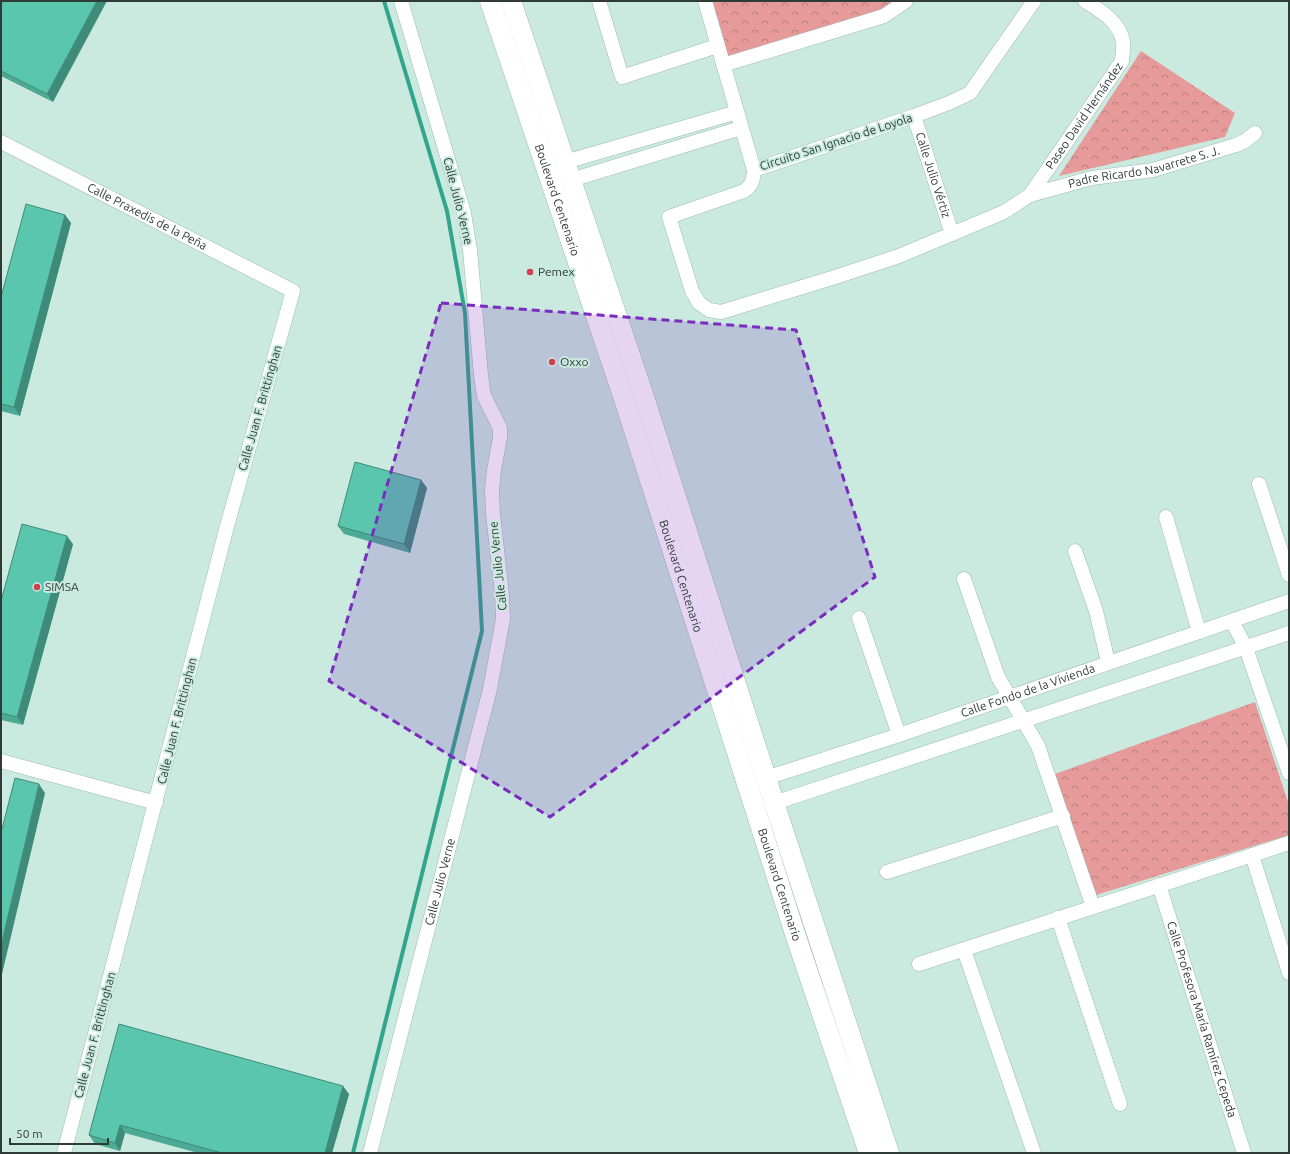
<svg xmlns="http://www.w3.org/2000/svg" width="1290" height="1154" font-family="Ubuntu,sans-serif">
	<style>
		.park { fill: url(#park-crowns) }
		.lines { fill: none; stroke-linecap: round; stroke-linejoin: round }
		.stream { stroke: #33a58d; stroke-width: 4 }
		.minor-casing { stroke: #9cbbb2; stroke-width: 15 }
		.secondary-casing { stroke: #9cbbb2; stroke-width: 21 }
		.minor { stroke: #fff; stroke-width: 14 }
		.secondary { stroke: #fff; stroke-width: 20 }
		.wall { fill: #4daa95 }
		.shaded-wall { fill: #3f8b79 }
		.building { fill: #5ac6ad; stroke: #3f8b79 }
		.marked { fill: #7b2cbf; fill-opacity: 0.2; stroke: #7b2cbf; stroke-width: 3; stroke-dasharray: 8 5; stroke-linejoin: round }
		.poi-dot { fill: #d0404d; stroke: #caeae0; stroke-width: 1.5 }
		.labels { text-anchor: middle; stroke-width: 4; stroke-linejoin: round; paint-order: stroke }
		.street-label { font-size: 12px; fill: #2e3b37; stroke: #caeae0 }
		.poi-label { font-size: 12px; fill: #2e3b37; stroke: #caeae0; text-anchor: start }
	</style>
	<defs>
		<pattern id="park-crowns" width="20" height="18" patternUnits="userSpaceOnUse"><rect width="20" height="18" fill="#e69b9a"/><path d="M2 6a3 3 0 1 1 6 0M12 15a3 3 0 1 1 6 0" fill="none" stroke="#bb807e"/></pattern>
	</defs>
	<rect width="100%" height="100%" fill="#caeae0"/>
	<g class="park">
		<path d="M712,1h181l4,3 -16,9 -153,45z"/>
		<path d="M1141,51l94,62 -10,24 -166,39z"/>
		<path d="M1255,702l34,103v30l-193,60 -41,-121z"/>
	</g>
	<g class="lines">
		<path class="stream" d="M353,1153l129,-522 -17,-318 -18,-102 -63,-210"/>
		<defs>
			<g id="minor">
				<path d="M599,1l23,76 95,-31"/>
				<path d="M705,1l49,169"/>
				<path id="s1" d="M1034,1l-64,92 -21,10 -35,13 -160,54c-1,10 -1,15 -10,21l-75,26 23,74 7,12 10,7 12,2 111,-34 67,-22 105,-44 26,-17 62,-17 61,-8 83,-25 9,-4 10,-8"/>
				<path d="M723,65l161,-49 22,-15"/>
				<path id="s2" d="M914,116l38,118"/>
				<path id="s3" d="M1,142l292,149 -66,235 -163,627"/>
				<path d="M565,162l172,-50"/>
				<path d="M571,180l170,-52"/>
				<path id="s4" d="M1030,195l92,-134c0,-6 2,-13 1,-19 -3,-20 -22,-31 -38,-41"/>
				<path d="M1259,484l30,91"/>
				<path d="M1166,517l33,115"/>
				<path d="M1075,551l21,60 12,51"/>
				<path d="M964,579l34,98 40,69 55,161"/>
				<path d="M859,618l40,117"/>
				<path d="M1232,621l14,27 43,125"/>
				<path d="M1,761l155,42"/>
				<path id="s5" d="M766,778l133,-43 390,-134"/>
				<path d="M774,803l515,-170"/>
				<path d="M1252,855l37,118"/>
				<path d="M887,872l176,-56"/>
				<path id="s6" d="M1159,885l85,268"/>
				<path d="M1058,918l62,186"/>
				<path d="M964,950l70,203"/>
				<path d="M919,964l370,-121"/>
				<path id="s7" d="M370,1153l120,-464 13,-70 -1,-25 -9,-80 -1,-24 2,-20 6,-32v-10l-16,-32 -3,-21 -11,-125 -6,-37 -63,-212"/>
			</g>
			<g id="secondary">
				<path id="s8" d="M490,1l134,398 173,541 72,213"/>
				<path d="M511,1l132,393 123,384 123,375"/>
			</g>
		</defs>
		<use href="#minor" class="minor-casing"/>
		<use href="#secondary" class="secondary-casing"/>
		<use href="#minor" class="minor"/>
		<use href="#secondary" class="secondary"/>
	</g>
	<g class="wall">
		<path d="M1,1l52,101 -52,-26z"/>
		<path d="M65,215l6,8 -51,193 -19,-5v-114z"/>
		<path d="M421,480l6,8 -17,65 -66,-19 -6,-8z"/>
		<path d="M73,544l-50,181 -22,-5v-119z"/>
		<path d="M119,1024l230,70 -17,59h-134l-73,-20 -5,18 -25,-7 -6,-9z"/>
	</g>
	<g class="shaded-wall">
		<path d="M97,1h10l-54,101 -6,-8z"/>
		<path d="M65,215l6,8 -51,193 -6,-9z"/>
		<path d="M421,480l6,8 -17,65 -6,-9z"/>
		<path d="M67,536l6,8 -50,181 -6,-8z"/>
		<path d="M39,784l6,9 -43,181 -1,-2v-26z"/>
		<path d="M343,1086l6,8 -17,59h-7z"/>
		<path d="M120,1125l5,8 -5,18 -5,-8z"/>
	</g>
	<g class="building">
		<path d="M1,1h96l-50,93 -46,-23z"/>
		<path d="M26,204l39,11 -51,192 -13,-3v-107z"/>
		<path d="M355,462l66,18 -17,64 -66,-18z"/>
		<path d="M22,524l45,12 -50,181 -16,-4v-112z"/>
		<path d="M15,778l24,6 -38,162v-117h1z"/>
		<path d="M119,1024l224,62 -18,67h-103l-102,-28 -5,18 -26,-8z"/>
	</g>
	<path class="marked" d="M441,303l355,27 79,247 -325,240 -221,-136z"/>
	<g class="poi-dot">
		<circle cx="530" cy="272" r="4"/>
		<circle cx="552" cy="362" r="4"/>
		<circle cx="37" cy="587" r="4"/>
	</g>
	<g class="labels">
		<g class="street-label">
			<text dy="4" stroke="none"><textPath href="#s4" startOffset="96">Paseo David Hernández</textPath></text>
			<text transform="translate(836 142) rotate(-18)" y="4">Circuito San Ignacio de Loyola</text>
			<text dy="4" stroke="none"><textPath href="#s1" startOffset="1010">Padre Ricardo Navarrete S. J.</textPath></text>
			<text dy="4" stroke="none"><textPath href="#s2" startOffset="62">Calle Julio Vértiz</textPath></text>
			<text dy="4" stroke="none"><textPath href="#s8" startOffset="210">Boulevard Centenario</textPath></text>
			<text transform="translate(458 201) rotate(76)" y="4">Calle Julio Verne</text>
			<text dy="4" stroke="none"><textPath href="#s3" startOffset="164">Calle Praxedis de la Peña</textPath></text>
			<text transform="translate(260 408) rotate(-74)" y="4">Calle Juan F. Brittinghan</text>
			<text transform="translate(498 566) rotate(-96)" y="4">Calle Julio Verne</text>
			<text dy="4" stroke="none"><textPath href="#s8" startOffset="606">Boulevard Centenario</textPath></text>
			<text dy="4" stroke="none"><textPath href="#s5" startOffset="276">Calle Fondo de la Vivienda</textPath></text>
			<text transform="translate(177 721) rotate(-76)" y="4">Calle Juan F. Brittinghan</text>
			<text dy="4" stroke="none"><textPath href="#s7" startOffset="280">Calle Julio Verne</textPath></text>
			<text dy="4" stroke="none"><textPath href="#s8" startOffset="930">Boulevard Centenario</textPath></text>
			<text dy="4" stroke="none"><textPath href="#s6" startOffset="141">Calle Profesora María Ramírez Cepeda</textPath></text>
			<text transform="translate(95 1035) rotate(-75)" y="4">Calle Juan F. Brittinghan</text>
		</g>
		<g class="poi-label">
			<text x="538" y="276">Pemex</text>
			<text x="560" y="366">Oxxo</text>
			<text x="45" y="591">SIMSA</text>
		</g>
	</g>
	<rect width="1290" height="1154" fill="none" stroke="#2e3b37" stroke-width="4"/>
	<path d="M10 1138v6h98v-6" fill="none" stroke="#2e3b37" stroke-width="2"/>
	<text x="16" y="1138" font-size="12" fill="#2e3b37" stroke="#caeae0" stroke-width="3" paint-order="stroke">50 m</text>
</svg>
